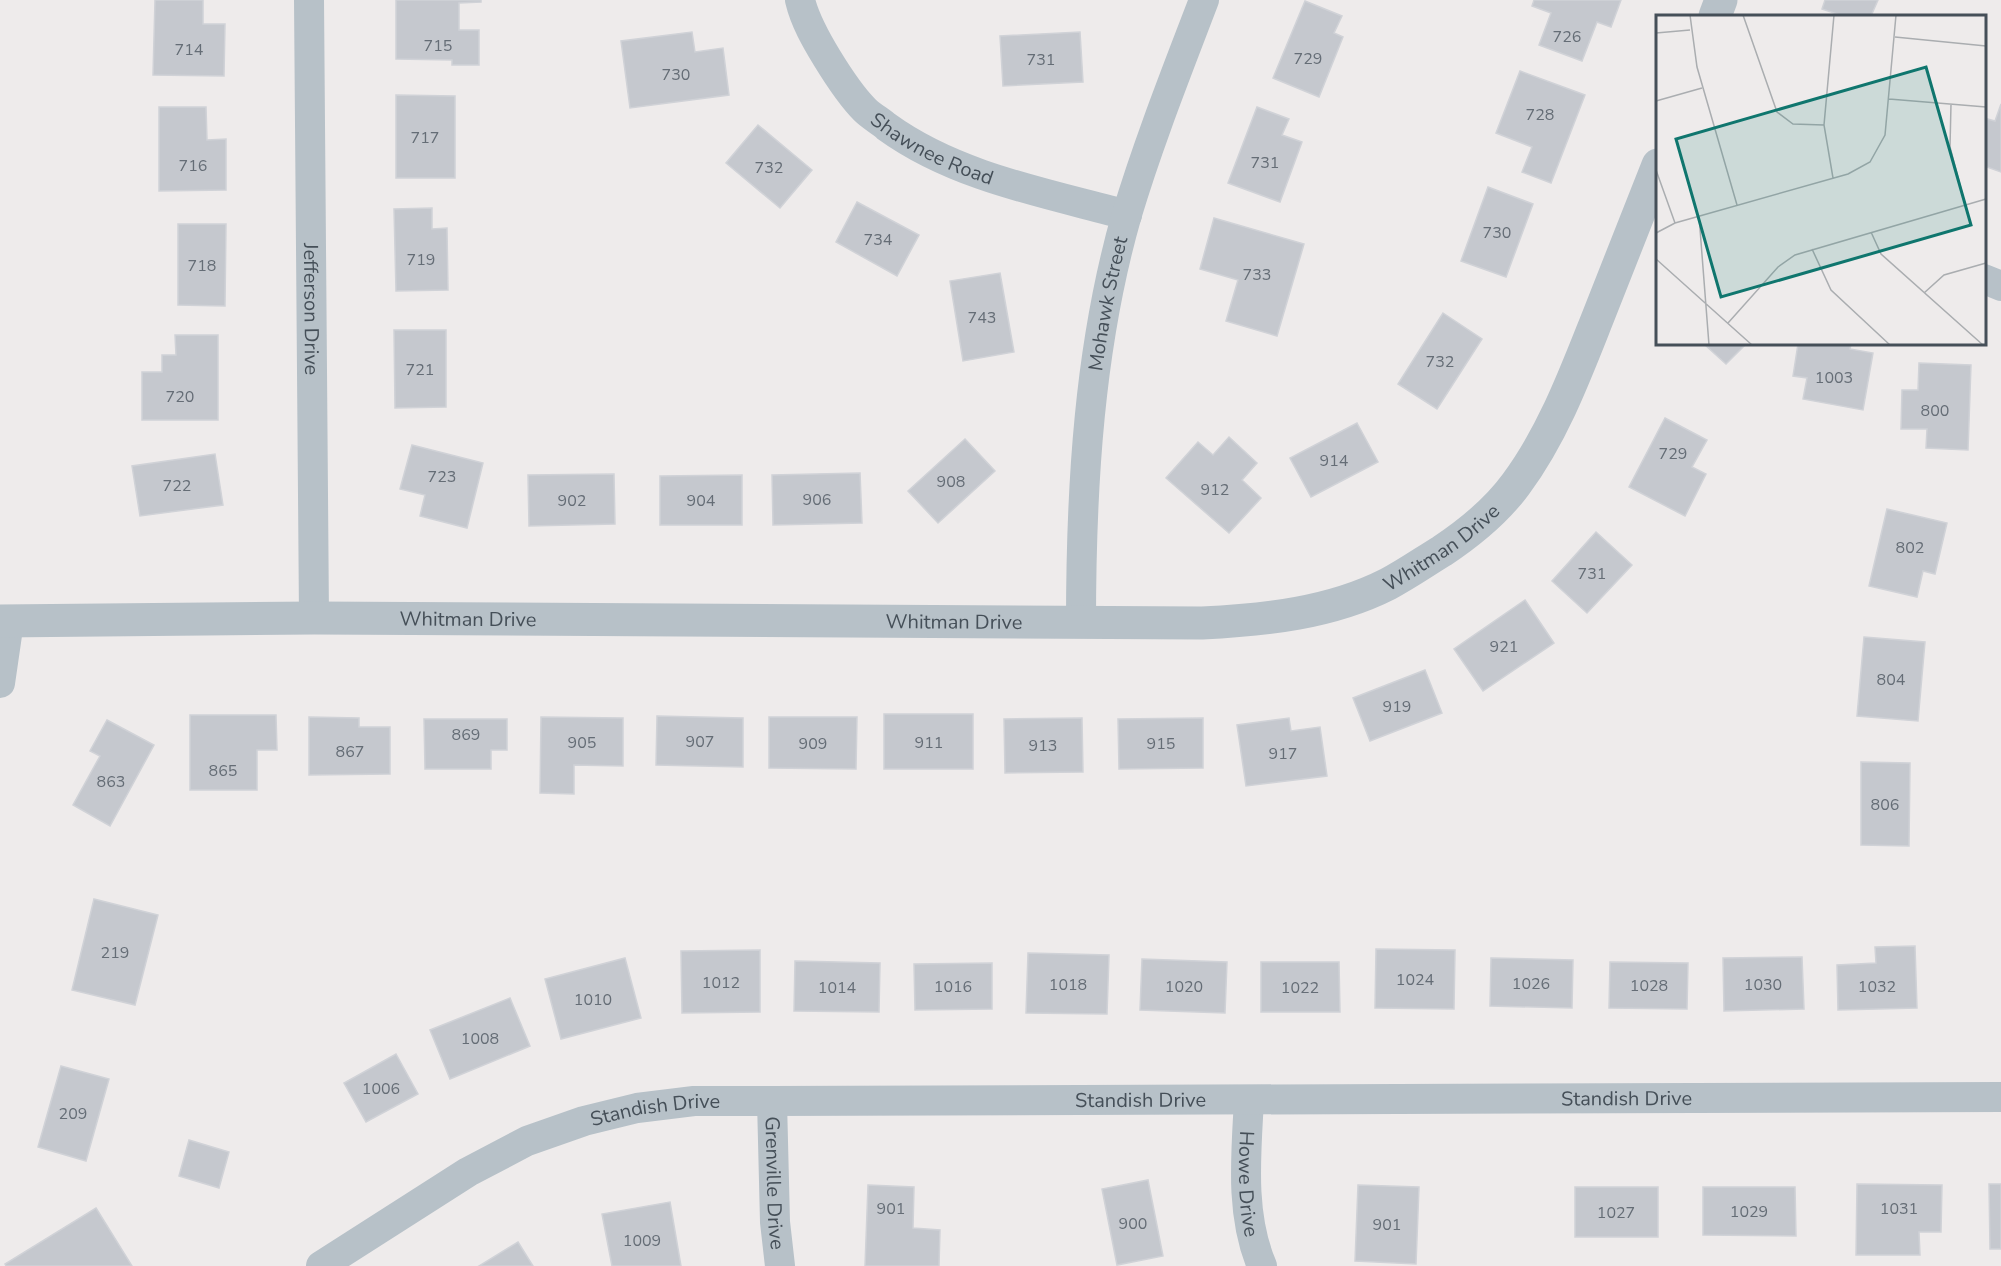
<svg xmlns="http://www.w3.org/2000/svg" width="2001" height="1266" font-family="'Nunito Sans',sans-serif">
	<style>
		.building { fill: #c5c8ce; stroke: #d0d2d7; stroke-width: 1.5 }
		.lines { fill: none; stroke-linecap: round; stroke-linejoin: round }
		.minor { stroke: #b7c1c8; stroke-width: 30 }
		.tertiary { stroke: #b7c1c8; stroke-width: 33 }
		.labels { text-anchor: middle; stroke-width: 4.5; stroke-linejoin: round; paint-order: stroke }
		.number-label { font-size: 16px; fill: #656d76 }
		.street-label { font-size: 20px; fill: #454f58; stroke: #fff }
		.inset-road { fill: none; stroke: #aaadb0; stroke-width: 1.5 }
		.view { fill: #0f766e; fill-opacity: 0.15; stroke: #0f766e; stroke-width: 3 }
		.inset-edge { fill: none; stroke: #454f58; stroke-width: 3 }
	</style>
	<rect width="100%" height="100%" fill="#eeebeb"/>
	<g class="building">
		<path d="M155,0h48v24h22l-1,52 -71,-1z"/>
		<path d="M396,0h85v2l-22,1v27h20v35h-27v-5l-56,-1z"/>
		<path d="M1534,0h87l-10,27 -14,-5 -15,39 -43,-16 12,-32 -19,-7z"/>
		<path d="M1825,0h53l-7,16h-28l-21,-7z"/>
		<path d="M1305,1l37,15 -8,17 9,4 -24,60 -46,-19z"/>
		<path d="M692,32l3,20 28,-4 6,47 -99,13 -9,-67z"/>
		<path d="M1080,32l3,50 -80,4 -3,-50z"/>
		<path d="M1520,71l65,24 -34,88 -29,-11 10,-25 -36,-14z"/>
		<path d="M396,95l59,1v82h-59z"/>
		<path d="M2001,104v68l-17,-6v-48l11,3z"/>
		<path d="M159,107h47l1,33 19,-1v51l-67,1z"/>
		<path d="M1257,107l32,12 -7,16 20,7 -22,60 -52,-19z"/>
		<path d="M758,125l54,45 -32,38 -54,-45z"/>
		<path d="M1488,187l45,17 -27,73 -45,-16z"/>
		<path d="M857,202l62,33 -22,41 -61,-34z"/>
		<path d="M432,208v21l15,-1 1,62 -52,1 -2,-82z"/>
		<path d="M1214,218l90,26 -27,92 -51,-15 12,-41 -38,-11z"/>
		<path d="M178,224h48l-1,82 -47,-1z"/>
		<path d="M1000,273l14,79 -51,9 -13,-80z"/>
		<path d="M1443,313l39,26 -45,70 -39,-25z"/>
		<path d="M394,330h52v77l-51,1z"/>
		<path d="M175,335h43v85h-76v-48h20v-17h14z"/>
		<path d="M1704,344h42l-20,20z"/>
		<path d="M1798,344h53l-1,5 23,4 -10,57 -60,-11 4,-21 -14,-2z"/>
		<path d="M1919,363l52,2 -3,85 -42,-2 1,-19h-26l1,-39h16z"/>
		<path d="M1665,418l42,22 -15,27 14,7 -21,42 -56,-29z"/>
		<path d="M1357,423l21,39 -67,35 -21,-39z"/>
		<path d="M1229,437l28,26 -15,17 19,18 -32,35 -63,-55 32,-36 15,13z"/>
		<path d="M965,439l30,32 -57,52 -30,-32z"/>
		<path d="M412,445l71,18 -16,65 -47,-12 5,-21 -25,-6z"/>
		<path d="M215,454l8,51 -83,11 -8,-50z"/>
		<path d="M860,473l2,50 -89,2 -1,-50z"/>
		<path d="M614,474l1,50 -86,2 -1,-51z"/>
		<path d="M742,475v50h-82v-49z"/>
		<path d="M1887,509l60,14 -12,51 -12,-3 -6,26 -48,-11z"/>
		<path d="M1596,532l36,33 -45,48 -35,-32z"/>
		<path d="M1525,600l29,43 -71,48 -29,-42z"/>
		<path d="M1864,637l61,5 -7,79 -61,-5z"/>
		<path d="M1425,670l17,43 -72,28 -17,-43z"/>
		<rect x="884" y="714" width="89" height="55"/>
		<path d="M190,715h86l1,35h-20v40h-67z"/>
		<path d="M657,716l86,2v49l-87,-2z"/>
		<path d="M309,717l50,1v9h31v47l-81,1z"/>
		<path d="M541,717l82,1v48l-49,-1v29l-34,-1z"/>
		<path d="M769,717h88l-1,52 -87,-1z"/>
		<path d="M1082,718l1,54 -78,1 -1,-54z"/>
		<path d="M1203,718v50l-84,1 -1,-50z"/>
		<path d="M1289,718l2,13 29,-4 7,49 -81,10 -9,-61z"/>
		<path d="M424,719h83v31h-16v19h-66z"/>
		<path d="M107,720l47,25 -44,81 -37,-21 27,-49 -10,-5z"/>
		<path d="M1861,762l49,1 -1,83 -48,-1z"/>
		<path d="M94,899l64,16 -23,90 -63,-15z"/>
		<path d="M1915,946l2,62 -79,2 -1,-45 39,-2 -1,-16z"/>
		<path d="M1376,949l79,1 -1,59 -79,-1z"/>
		<path d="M760,950v62l-78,1 -1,-62z"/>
		<path d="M1028,953l81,2 -2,59 -81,-1z"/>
		<path d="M1802,957l2,52 -80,2 -1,-53z"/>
		<path d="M625,958l16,60 -80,21 -16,-60z"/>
		<path d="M1491,958l82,2 -1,48 -82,-2z"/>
		<path d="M1142,959l85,3 -2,51 -85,-3z"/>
		<path d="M795,961l85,2 -1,49 -85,-1z"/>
		<path d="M1261,962h78l1,50h-79z"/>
		<path d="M1610,962l78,1 -1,46 -78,-1z"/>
		<path d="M992,963v46l-77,1 -1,-46z"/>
		<path d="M510,998l20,48 -80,33 -20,-49z"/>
		<path d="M396,1054l22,40 -52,28 -22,-39z"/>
		<path d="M61,1066l48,13 -23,82 -48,-14z"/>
		<path d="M189,1140l40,12 -10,36 -40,-12z"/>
		<path d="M1148,1180l15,76 -46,9 -15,-76z"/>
		<path d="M1857,1184l85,1 -1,47h-22l1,23h-64z"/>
		<path d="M1989,1184h12v65h-11z"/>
		<path d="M868,1185l46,2 -1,41 27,2 -1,36h-74z"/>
		<path d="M1358,1185l61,2 -3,77 -61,-3z"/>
		<rect x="1575" y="1187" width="83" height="50"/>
		<path d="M1703,1187h92l1,49 -93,-1z"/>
		<path d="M670,1202l11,64h-69l-10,-52z"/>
		<path d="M96,1208l36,58h-126l-1,-2z"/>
		<path d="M518,1242l15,24h-54z"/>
	</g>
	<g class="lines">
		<g class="minor">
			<path id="s1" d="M309,0l5,618"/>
			<path id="s2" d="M800,0c5,21 16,40 27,58 11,18 23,37 38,52 6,6 15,11 22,17 69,50 159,66 240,88"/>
			<path d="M1984,279l17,7"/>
			<path id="s3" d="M1081,623c0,-137 8,-277 46,-409 22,-73 50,-143 77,-214"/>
			<path d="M0,683l9,-62"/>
			<path id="s4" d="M1249,1100c-3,55 -9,115 13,166"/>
			<path id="s5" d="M772,1101l3,121 5,44"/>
			<path id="s6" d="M321,1266l147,-94 59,-31 57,-20 53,-13 57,-7h78l1229,-4"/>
		</g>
		<g class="tertiary">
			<path d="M1715,16l6,-16"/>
			<path id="s7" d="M0,621l314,-3 888,5c63,-3 129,-10 186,-39 19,-10 36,-22 54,-33 27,-18 55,-41 74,-67 37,-50 59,-109 82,-167 20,-51 40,-102 60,-152"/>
		</g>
	</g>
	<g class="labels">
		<g class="number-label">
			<text x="1567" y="42">726</text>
			<text x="438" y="51">715</text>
			<text x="189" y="55">714</text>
			<text x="1308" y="64">729</text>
			<text x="1041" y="65">731</text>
			<text x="676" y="80">730</text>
			<text x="1540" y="120">728</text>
			<text x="425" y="143">717</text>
			<text x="1265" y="168">731</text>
			<text x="193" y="171">716</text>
			<text x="769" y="173">732</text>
			<text x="1497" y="238">730</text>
			<text x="878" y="245">734</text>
			<text x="421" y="265">719</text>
			<text x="202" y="271">718</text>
			<text x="1257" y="280">733</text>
			<text x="982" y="323">743</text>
			<text x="1440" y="367">732</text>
			<text x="420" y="375">721</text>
			<text x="1834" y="383">1003</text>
			<text x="180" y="402">720</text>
			<text x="1935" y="416">800</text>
			<text x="1673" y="459">729</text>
			<text x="1334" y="466">914</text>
			<text x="442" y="482">723</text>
			<text x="951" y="487">908</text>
			<text x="177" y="491">722</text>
			<text x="1215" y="495">912</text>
			<text x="817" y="505">906</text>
			<text x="572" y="506">902</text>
			<text x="701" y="506">904</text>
			<text x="1910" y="553">802</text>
			<text x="1592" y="579">731</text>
			<text x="1504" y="652">921</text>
			<text x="1891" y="685">804</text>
			<text x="1397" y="712">919</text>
			<text x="466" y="740">869</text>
			<text x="700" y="747">907</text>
			<text x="582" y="748">905</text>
			<text x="929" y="748">911</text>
			<text x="813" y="749">909</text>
			<text x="1161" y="749">915</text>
			<text x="1043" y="751">913</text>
			<text x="350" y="757">867</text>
			<text x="1283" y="759">917</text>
			<text x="223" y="776">865</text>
			<text x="111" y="787">863</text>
			<text x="1885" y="810">806</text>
			<text x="115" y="958">219</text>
			<text x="1415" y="985">1024</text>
			<text x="721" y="988">1012</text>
			<text x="1531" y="989">1026</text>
			<text x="1068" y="990">1018</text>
			<text x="1763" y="990">1030</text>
			<text x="1649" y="991">1028</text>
			<text x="953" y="992">1016</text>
			<text x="1184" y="992">1020</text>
			<text x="1877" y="992">1032</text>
			<text x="837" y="993">1014</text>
			<text x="1300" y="993">1022</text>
			<text x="593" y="1005">1010</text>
			<text x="480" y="1044">1008</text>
			<text x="381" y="1094">1006</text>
			<text x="73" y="1119">209</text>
			<text x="891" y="1214">901</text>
			<text x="1899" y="1214">1031</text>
			<text x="1749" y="1217">1029</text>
			<text x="1616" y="1218">1027</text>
			<text x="1133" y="1229">900</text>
			<text x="1387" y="1230">901</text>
			<text x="642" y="1246">1009</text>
		</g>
		<g class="street-label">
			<text dy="7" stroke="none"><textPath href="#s2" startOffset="207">Shawnee Road</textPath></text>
			<text dy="7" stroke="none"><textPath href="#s3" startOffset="321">Mohawk Street</textPath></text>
			<text dy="7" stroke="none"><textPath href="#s1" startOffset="309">Jefferson Drive</textPath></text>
			<text dy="7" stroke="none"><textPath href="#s7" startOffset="1458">Whitman Drive</textPath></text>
			<text dy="7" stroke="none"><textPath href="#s7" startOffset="468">Whitman Drive</textPath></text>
			<text dy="7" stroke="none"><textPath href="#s7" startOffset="954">Whitman Drive</textPath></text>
			<text dy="7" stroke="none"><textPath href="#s6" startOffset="1346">Standish Drive</textPath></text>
			<text dy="7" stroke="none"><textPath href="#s6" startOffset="860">Standish Drive</textPath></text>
			<text dy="7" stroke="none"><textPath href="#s6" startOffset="374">Standish Drive</textPath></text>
			<text dy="7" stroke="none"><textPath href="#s5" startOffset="82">Grenville Drive</textPath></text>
			<text dy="7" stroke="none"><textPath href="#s4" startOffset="84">Howe Drive</textPath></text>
		</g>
	</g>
	<g transform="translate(1656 15)">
		<rect width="330" height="330" fill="#eeebeb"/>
		<path class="inset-road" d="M34,0l7,52 40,138M87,0l34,97 16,12 31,1M0,18l34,-3M239,22l91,9M233,84l97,8M0,86l46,-13M295,89l-1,43 15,57M0,155l19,53M177,163l-9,-53 10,-110M43,201l10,129M215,217l10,22 102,91M0,218l19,-10 173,-49 22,-12 15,-27 11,-120M156,234l19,41 59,55M0,244l96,86M268,278l20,-18 42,-12M72,308l50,-56 17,-12 191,-56"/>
		<path class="view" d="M270,52l45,158 -250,72 -45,-158z"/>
		<rect width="330" height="330" class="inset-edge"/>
	</g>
</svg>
